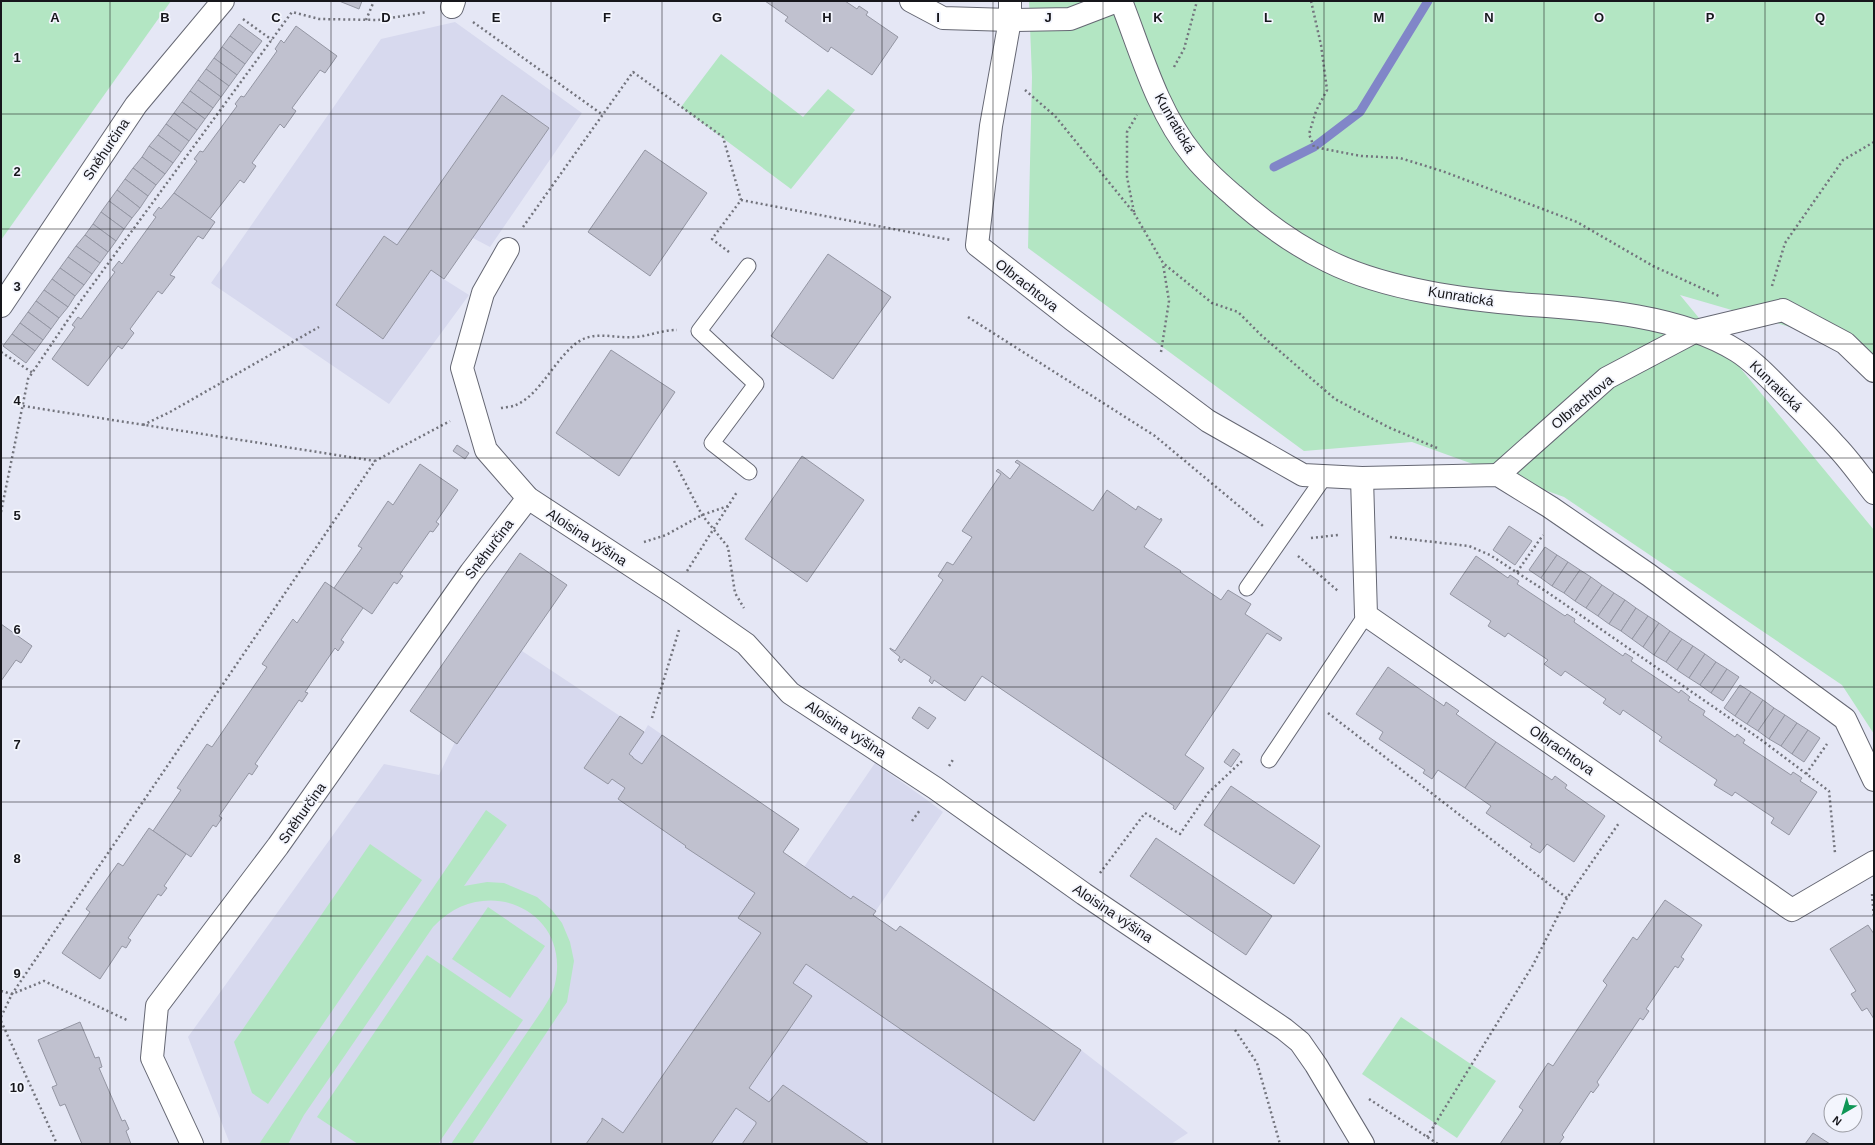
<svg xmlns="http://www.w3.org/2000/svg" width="1875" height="1145" font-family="Helvetica,sans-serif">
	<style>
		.built { fill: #d7d9ee }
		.green { fill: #b3e6c3 }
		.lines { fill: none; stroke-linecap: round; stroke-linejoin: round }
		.stream { stroke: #8186c8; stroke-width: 9 }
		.building { fill: #c0c1cf; stroke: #9496a3 }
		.service-casing { stroke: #656773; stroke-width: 17 }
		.minor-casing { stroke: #656773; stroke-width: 24 }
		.tertiary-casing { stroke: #656773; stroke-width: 24 }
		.path { stroke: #73747d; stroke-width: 2.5; stroke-dasharray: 2 3; stroke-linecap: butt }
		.service { stroke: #fff; stroke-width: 15 }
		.minor { stroke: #fff; stroke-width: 22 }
		.tertiary { stroke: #fff; stroke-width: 22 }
		.grid { fill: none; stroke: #16161b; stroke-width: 1; stroke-opacity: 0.55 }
		.labels { text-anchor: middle; stroke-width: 3.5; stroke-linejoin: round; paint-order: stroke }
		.street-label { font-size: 14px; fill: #16161b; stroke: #f3f5fd }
		.grid-label { font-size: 13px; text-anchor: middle; font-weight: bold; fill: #16161b; stroke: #f3f5fd; stroke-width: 3.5; stroke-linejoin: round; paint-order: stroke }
	</style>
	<rect width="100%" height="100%" fill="#e5e7f5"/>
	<g class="built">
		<path d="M455,22l127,91 -92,134 -19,-10 -29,41 27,17 -80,109 -178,-121 170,-244z"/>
		<path d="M519,649l125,83 4,-7 151,104 -16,23 21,15 71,-104 52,37 16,12 -70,103 23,16 4,-5 181,124 107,83 -17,11h-941l-42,-107 196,-273 55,11 16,-33z"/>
	</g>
	<g class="green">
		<path d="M1,1h170l-170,239z"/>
		<path d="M1029,1h845v370l-29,-28 -165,-48 194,235v204l-32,-49 -278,-188 -152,-55 -108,9 -276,-203 4,-171z"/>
		<path d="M721,54l82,63 25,-28 27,21 -64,79 -110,-82z"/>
		<path d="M486,810l21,15 -43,61 23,-4 17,1 33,14 15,13 10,13 8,19 4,19 -7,41 -95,142h-21l92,-135c5,-8 10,-16 12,-25 17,-74 -71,-113 -122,-57l-129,188 -16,29h-29z"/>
		<path d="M370,844l52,36 -154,224 -16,-11 -18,-51z"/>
		<path d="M488,907l57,39 -35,52 -58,-39z"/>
		<path d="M427,955l96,65 -85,124h-80l-41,-27z"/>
		<path d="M1401,1017l95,64 -39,57 -95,-64z"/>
	</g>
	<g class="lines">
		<path class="stream" d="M1274,167l40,-20 46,-35 68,-111"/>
	</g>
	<g class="building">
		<path d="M339,1h23l-3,8z"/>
		<path d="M765,1h80l12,8 2,-3 9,6 -2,3 32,22 -26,38 -41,-28 -3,5 -43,-31 3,-4z"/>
		<path d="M239,24l23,17 -9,12 -23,-17z"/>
		<path d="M296,26l41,30 -12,17 -5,-3 -28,38 4,3 -12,17 -4,-4 -28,39 4,3 -12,17 -4,-3 -30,39 -36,-26 23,-32 -3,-2 6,-8 3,1 34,-46 -2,-2 6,-8 3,1 33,-46 -2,-2 6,-9 3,3z"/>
		<path d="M230,36l23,17 -8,11 -23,-17z"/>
		<path d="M222,47l23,17 -8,11 -23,-17z"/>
		<path d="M214,58l23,17 -8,11 -23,-17z"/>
		<path d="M206,69l23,17 -8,11 -23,-17z"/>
		<path d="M198,80l23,17 -8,11 -23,-17z"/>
		<path d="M190,91l23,17 -8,11 -23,-17z"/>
		<path d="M502,95l47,33 -105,151 -13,-9 -48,69 -47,-34 48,-69 13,9z"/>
		<path d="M182,102l23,17 -8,11 -23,-17z"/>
		<path d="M174,113l23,17 -8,11 -23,-17z"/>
		<path d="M166,124l23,17 -8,11 -23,-17z"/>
		<path d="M158,135l23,17 -8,11 -24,-17z"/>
		<path d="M149,146l24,17 -8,11 -23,-17z"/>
		<path d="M645,150l62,43 -57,83 -62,-44z"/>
		<path d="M142,157l23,17 -9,11 -23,-17z"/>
		<path d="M133,168l23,17 -8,11 -23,-17z"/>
		<path d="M125,179l23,17 -8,12 -23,-18z"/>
		<path d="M117,190l23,18 -8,10 -23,-17z"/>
		<path d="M174,193l41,29 -12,17 -5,-3 -28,39 5,2 -13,17 -4,-3 -28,38 4,4 -12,16 -4,-3 -30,40 -36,-27 23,-32 -3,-2 6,-8 3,2 34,-47 -3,-2 7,-9 3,3 34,-47 -3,-2 6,-8 2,2z"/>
		<path d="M109,201l23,17 -8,11 -23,-17z"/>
		<path d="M101,212l23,17 -8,12 -23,-17z"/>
		<path d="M93,224l23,17 -8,11 -23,-17z"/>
		<path d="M85,235l23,17 -8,11 -24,-17z"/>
		<path d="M76,246l24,17 -8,11 -24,-17z"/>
		<path d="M828,254l63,43 -58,82 -62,-43z"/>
		<path d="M68,257l24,17 -8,11 -24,-17z"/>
		<path d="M60,268l24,17 -9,11 -23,-17z"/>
		<path d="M52,279l23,17 -7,11 -24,-17z"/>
		<path d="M44,290l24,17 -9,11 -23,-17z"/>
		<path d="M36,301l23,17 -8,11 -23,-17z"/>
		<path d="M28,312l23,17 -8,11 -23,-17z"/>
		<path d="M20,323l23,17 -8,11 -23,-17z"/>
		<path d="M12,334l23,17 -9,12 -23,-17z"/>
		<path d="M611,350l64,42 -56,84 -63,-43z"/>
		<path d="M457,445l12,8 -4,6 -12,-8z"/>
		<path d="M802,456l62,44 -57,82 -62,-43z"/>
		<path d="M1017,460l76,51 14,-21 29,20 2,-4 22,14 1,-2 1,2 -18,27 37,24 -1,1 41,28 7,-10 23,14 -6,10 37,24 -2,3 -13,-8 -82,122 19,13 -29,42 -2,-2 1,-2 -192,-130 -17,25 -31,-21 -2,4 -3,-3 2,-4 -27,-18 -3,4 -3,-3 2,-3 -10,-8v-1l5,3 48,-71 -5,-4 9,-14 6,3 19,-28 -10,-6 39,-57 -5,-3 2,-2 12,10 10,-14 -5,-3z"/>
		<path d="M420,464l38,26 -22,32 3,2 -6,8 -3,-1 -30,43 3,2 -6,8 -3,-2 -22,32 -38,-26 28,-40 -4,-2 30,-45 5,4z"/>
		<path d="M1509,526l23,15 -17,24 -22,-15z"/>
		<path d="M1545,547l12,8 -16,23 -12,-8z"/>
		<path d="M520,553l47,32 -110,159 -47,-33z"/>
		<path d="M1557,555l11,7 -16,24 -11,-8z"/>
		<path d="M1476,556l32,22 2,-3 9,6 -2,3 48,32 2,-2 8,5 -1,3 49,34 2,-3 8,5 -2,3 48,32 2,-3 9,7 -2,3 17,11 -2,4 32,22 2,-3 8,6 -2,3 48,32 2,-3 9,6 -2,3 17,11 -28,43 -18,-12 3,-5 -39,-26 -3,4 -18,-11 3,-5 -58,-39 3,-4 -39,-27 -3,5 -17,-12 3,-4 -41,-28 -4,5 -17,-12 4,-4 -40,-27 -3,4 -17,-11 3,-5 -41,-27z"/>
		<path d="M1568,562l12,8 -16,23 -12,-7z"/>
		<path d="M1580,570l11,7 -16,24 -11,-8z"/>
		<path d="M1591,577l11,8 -16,23 -11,-7z"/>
		<path d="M325,582l38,26 -22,32 3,2 -6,9 -3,-3 -30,44 3,1 -6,9 -3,-2 -44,64 3,2 -6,9 -3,-2 -30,43 3,2 -6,9 -3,-2 -22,32 -38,-26 28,-41 -4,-2 30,-44 5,3 55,-80 -5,-3 31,-45 4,4z"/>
		<path d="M1602,585l12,8 -16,23 -12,-8z"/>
		<path d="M1614,593l11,7 -16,24 -11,-8z"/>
		<path d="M1625,600l11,8 -15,23 -12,-7z"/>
		<path d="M1636,608l12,8 -16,23 -11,-8z"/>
		<path d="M1648,616l11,7 -16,24 -11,-8z"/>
		<path d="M1659,623l11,8 -16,24 -11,-8z"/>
		<path d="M1,624l31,22 -11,17 -5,-3 -15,21z"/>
		<path d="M1670,631l12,8 -16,23 -12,-7z"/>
		<path d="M1682,639l11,7 -16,24 -11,-8z"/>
		<path d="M1693,646l12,8 -16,24 -12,-8z"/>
		<path d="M1705,654l11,8 -16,23 -11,-7z"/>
		<path d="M1716,662l11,7 -16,24 -11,-8z"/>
		<path d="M1388,667l56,39 2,-4 13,9 -3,3 40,28 -31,46 -27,-18 -6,9 -9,-6 2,-3 -46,-31 4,-7 -27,-18z"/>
		<path d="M1727,669l12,8 -16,24 -12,-8z"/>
		<path d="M1740,685l11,7 -16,24 -11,-8z"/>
		<path d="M1751,692l12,8 -16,24 -12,-8z"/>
		<path d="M1763,700l11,8 -16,23 -11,-7z"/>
		<path d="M919,707l17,11 -8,11 -16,-11z"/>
		<path d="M1774,708l11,7 -16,24 -11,-8z"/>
		<path d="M1785,715l12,8 -16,23 -12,-7z"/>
		<path d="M620,716l24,16 -15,22 4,3v1l9,6 20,-29 137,94 -16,23 68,47 2,-3 23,15 -3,4 23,16 4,-5 181,124 -47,71 -228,-157 -13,19 19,13 -63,92 20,14 14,-17 86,59h-127l14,-20v-2l-20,-14 -25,36h-125l16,-23v-3l21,15 138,-200 -23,-15 17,-25 -70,-46 1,-1 -68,-47 7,-11 -13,-9 -4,5 -24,-16z"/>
		<path d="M1797,723l11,7 -16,24 -11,-8z"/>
		<path d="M1808,730l12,8 -16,24 -12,-8z"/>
		<path d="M1496,742l56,38 3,-4 12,9 -2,3 40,28 -31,46 -27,-18 -7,9 -10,-6 2,-3 -46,-31 5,-7 -26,-18z"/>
		<path d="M1233,749l7,5 -9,13 -7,-5z"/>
		<path d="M1231,786l89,60 -26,38 -90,-59z"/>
		<path d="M149,828l37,26 -22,32 3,2 -6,8 -3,-2 -30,44 3,2 -5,8 -4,-2 -22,33 -38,-26 28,-41 -4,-3 32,-46 5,3z"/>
		<path d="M1156,838l116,78 -26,39 -116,-79z"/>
		<path d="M1665,900l37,25 -21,32 3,2 -6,9 -3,-2 -29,43 3,2 -6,9 -3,-2 -43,64 2,3 -6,8 -2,-2 -29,44 2,2 -5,7h-59l23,-34 -4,-3 29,-44 5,3 54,-81 -4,-4 30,-44 4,3z"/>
		<path d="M1868,925l6,9v85l-7,-11 -5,3 -11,-17 5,-3 -26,-42z"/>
		<path d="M80,1022l15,36 4,-1 3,10 -3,1 23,53 3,-1 4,9 -3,2 5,13h-49l-17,-40 -5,2 -8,-19 5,-2 -19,-45z"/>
		<path d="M1813,1133l17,11h-25z"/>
	</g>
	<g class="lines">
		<defs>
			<g id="service">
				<path d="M748,266l-49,65 57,53 -44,59 37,29"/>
				<path d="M1247,588l78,-112"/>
				<path d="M1269,760l97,-145"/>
			</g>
			<g id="minor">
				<path d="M911,1l32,17 67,2 60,-1 47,-18"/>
				<path d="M1010,1v19l-19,106 -14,119 96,75 135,101 95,54 59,3 136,-3 52,32 99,68 196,144 29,61"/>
				<path d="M452,7l2,-6"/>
				<path d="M508,249l-25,44 -21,75 24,82 42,48 145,95 73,51 44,49 145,95 149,106 200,135 16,13 16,23 47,79"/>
				<path d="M1,306l135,-201 87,-104"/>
				<path d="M1498,475l109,-97 89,-47 87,-21 62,33 29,28"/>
				<path d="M1362,478l4,137 426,295 82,-48"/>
				<path d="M192,1144l-40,-86 5,-52 121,-160 193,-274 57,-74"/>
			</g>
			<path id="tertiary" d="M1121,1c20,51 36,110 71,153 11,15 27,29 41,41 29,26 60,49 95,66 58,29 139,39 203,44 63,4 151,11 206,46 19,12 34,29 50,45 16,16 32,31 47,48 15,15 27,33 40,49"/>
		</defs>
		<use href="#service" class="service-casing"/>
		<use href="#minor" class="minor-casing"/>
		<use href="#tertiary" class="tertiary-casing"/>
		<g class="path">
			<path d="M1311,1l10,44 6,45 -11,21 -7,23 5,13 47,9 39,2 42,13 135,51 76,44 68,31"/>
			<path d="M243,19l29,21"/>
			<path d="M366,20l8,-19"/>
			<path d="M473,22l130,93"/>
			<path d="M1174,67l10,-18 13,-48"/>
			<path d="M1025,90l30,26 79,97 29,50 49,40 26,9 23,23 74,64 53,28 49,21"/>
			<path d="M741,200l210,40"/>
			<path d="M1134,212l-7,-35v-45l10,-17"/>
			<path d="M523,227l110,-155 90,65 18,63"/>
			<path d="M729,252l-17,-13 29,-39"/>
			<path d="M1772,286l13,-43 58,-83 31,-18"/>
			<path d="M968,317l187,119 108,90"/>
			<path d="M1,352l32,21"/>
			<path d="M1161,352l8,-51 -6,-37"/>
			<path d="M23,406l352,55"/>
			<path d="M501,408c5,-1 11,-1 15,-3 24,-10 40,-48 62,-63 18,-12 37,-3 57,-5 14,-1 27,-7 42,-7"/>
			<path d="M143,425l27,-13 149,-85"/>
			<path d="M674,461l28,54 26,32 7,46 9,15"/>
			<path d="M1,512l27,-133 52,-77 212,-290 27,7 59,1 49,-8"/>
			<path d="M1390,537l79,9 21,9 57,37 213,147 69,52 6,62"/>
			<path d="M1311,538l27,-3"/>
			<path d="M644,542l22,-7 36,-20 26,-9"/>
			<path d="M1298,556l40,35"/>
			<path d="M687,571l50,-79"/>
			<path d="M1517,572l26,-37"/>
			<path d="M1328,713l239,185"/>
			<path d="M652,718l27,-88"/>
			<path d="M949,766l5,-8"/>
			<path d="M1806,774l21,-30"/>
			<path d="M912,821l8,-11"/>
			<path d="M1100,873l45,-60 35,21 28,-41 33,-31h4"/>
			<path d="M1872,894l2,25"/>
			<path d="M1,991l11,3 32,-13 85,40"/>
			<path d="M1,1017l11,-23 363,-533 75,-40"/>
			<path d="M1,1021l56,123"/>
			<path d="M1235,1030l22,33 23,81"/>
			<path d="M1369,1099l69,45"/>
			<path d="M1427,1137l106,-172 34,-67 52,-75"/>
		</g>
		<use href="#service" class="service"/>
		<use href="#minor" class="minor"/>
		<use href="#tertiary" class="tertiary"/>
	</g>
	<path class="grid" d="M110,1v1143M221,1v1143M331,1v1143M441,1v1143M551,1v1143M662,1v1143M772,1v1143M882,1v1143M993,1v1143M1103,1v1143M1213,1v1143M1324,1v1143M1434,1v1143M1544,1v1143M1654,1v1143M1765,1v1143M1,114h1873M1,229h1873M1,344h1873M1,458h1873M1,572h1873M1,687h1873M1,802h1873M1,916h1873M1,1030h1873"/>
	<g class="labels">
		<g class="street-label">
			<text transform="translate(1175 123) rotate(60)" y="5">Kunratická</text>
			<text transform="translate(106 149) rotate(-56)" y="5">Sněhurčina</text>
			<text transform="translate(1027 285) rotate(38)" y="5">Olbrachtova</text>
			<text transform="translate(1461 296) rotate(9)" y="5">Kunratická</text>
			<text transform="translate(1776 386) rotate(44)" y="5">Kunratická</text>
			<text transform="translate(1582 402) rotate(-40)" y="5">Olbrachtova</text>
			<text transform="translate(587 537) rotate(33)" y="5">Aloisina výšina</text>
			<text transform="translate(489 549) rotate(-53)" y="5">Sněhurčina</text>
			<text transform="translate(846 729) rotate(33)" y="5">Aloisina výšina</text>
			<text transform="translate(1562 750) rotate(35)" y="5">Olbrachtova</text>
			<text transform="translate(302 813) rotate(-55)" y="5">Sněhurčina</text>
			<text transform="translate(1113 913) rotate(34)" y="5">Aloisina výšina</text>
		</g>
	</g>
	<g class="grid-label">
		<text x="55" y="22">A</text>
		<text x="165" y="22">B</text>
		<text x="276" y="22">C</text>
		<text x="386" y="22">D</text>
		<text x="496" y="22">E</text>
		<text x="607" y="22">F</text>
		<text x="717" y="22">G</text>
		<text x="827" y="22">H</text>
		<text x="938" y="22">I</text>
		<text x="1048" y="22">J</text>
		<text x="1158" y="22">K</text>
		<text x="1268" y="22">L</text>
		<text x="1379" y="22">M</text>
		<text x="1489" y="22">N</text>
		<text x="1599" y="22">O</text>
		<text x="1710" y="22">P</text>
		<text x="1820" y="22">Q</text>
		<text x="17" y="62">1</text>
		<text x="17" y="176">2</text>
		<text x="17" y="291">3</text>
		<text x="17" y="405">4</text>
		<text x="17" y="520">5</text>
		<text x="17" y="634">6</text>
		<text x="17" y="749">7</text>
		<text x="17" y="863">8</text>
		<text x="17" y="978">9</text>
		<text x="17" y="1092">10</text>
	</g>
	<rect width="1875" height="1145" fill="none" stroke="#16161b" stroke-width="4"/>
	<g transform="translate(1843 1113) rotate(218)"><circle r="19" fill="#f3f5fd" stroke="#9b9ca3"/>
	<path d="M0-3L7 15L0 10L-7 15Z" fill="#0e9655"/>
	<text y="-6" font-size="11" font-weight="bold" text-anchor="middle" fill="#16161b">N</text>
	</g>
</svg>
